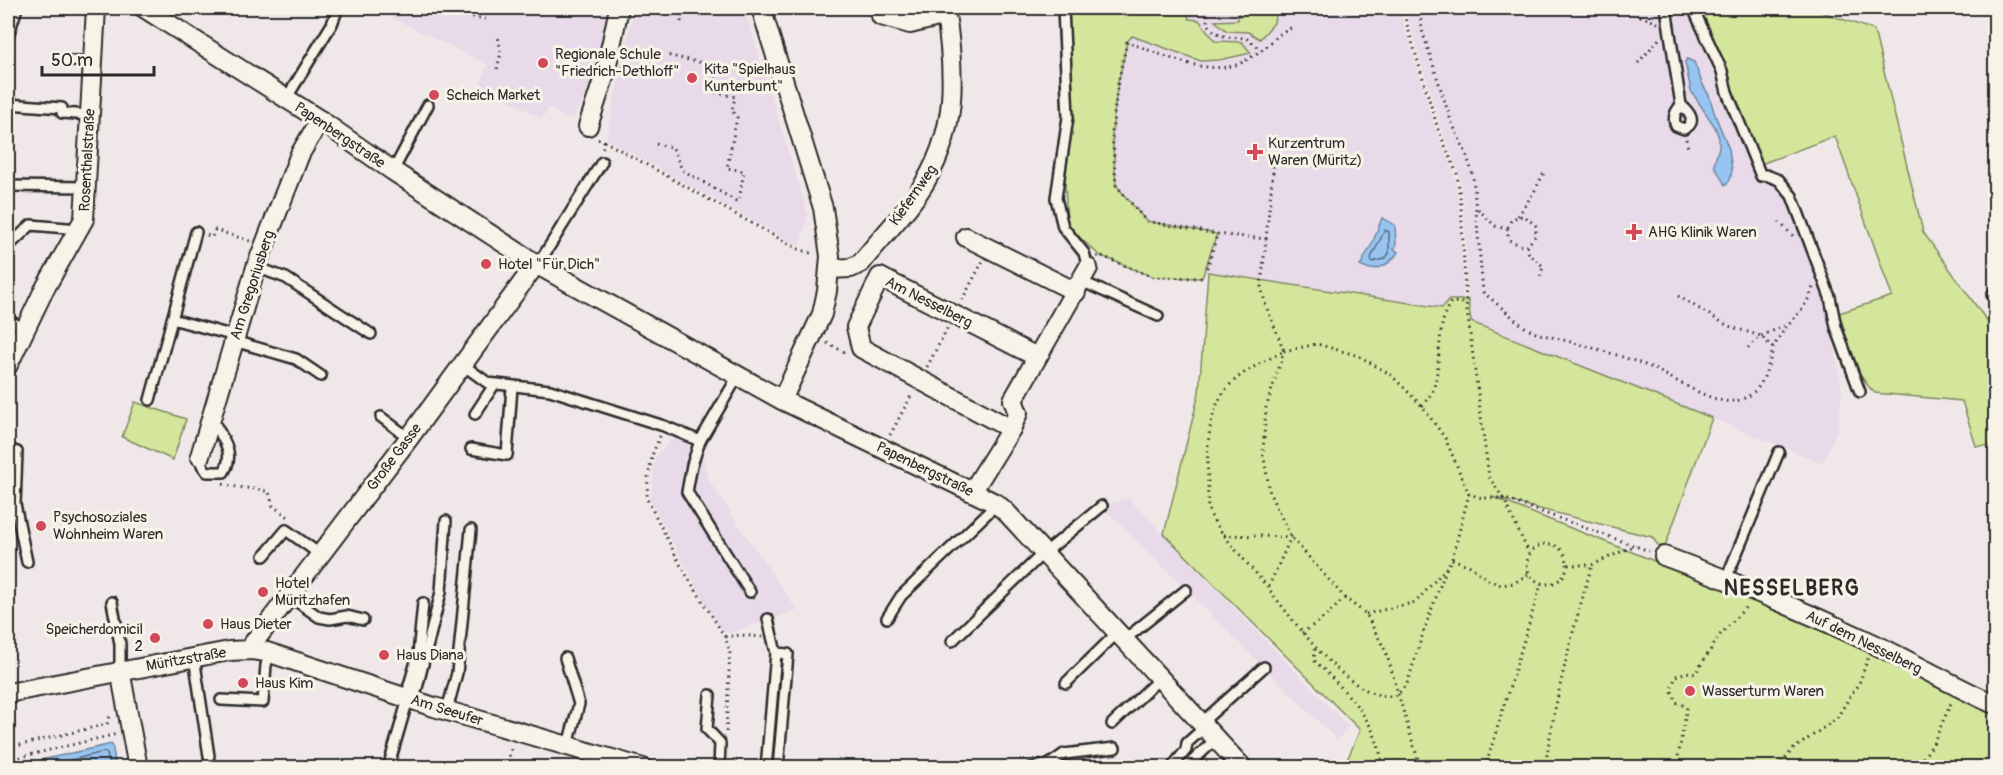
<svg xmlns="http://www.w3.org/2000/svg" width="2003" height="775" font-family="Pangolin,sans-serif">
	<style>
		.built { fill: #e8dae8 }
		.green { fill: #d3e69b; stroke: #7f8863; stroke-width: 1.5 }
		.water { fill: #98c4f2; stroke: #6c87a2; stroke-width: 1.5 }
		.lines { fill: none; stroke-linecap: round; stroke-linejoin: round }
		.shore { stroke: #57687b; stroke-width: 1.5 }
		.service-casing { stroke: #2b2b2b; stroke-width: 14 }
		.minor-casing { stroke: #2b2b2b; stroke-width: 22 }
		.path { stroke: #2b2b2b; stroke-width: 3; stroke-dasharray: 1.5 4.5; stroke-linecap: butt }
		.service { stroke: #f7f3e8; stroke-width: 9 }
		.minor { stroke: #f7f3e8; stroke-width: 18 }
		.poi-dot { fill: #d1495b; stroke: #f7f3e8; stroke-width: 2 }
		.labels { text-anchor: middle; stroke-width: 6; stroke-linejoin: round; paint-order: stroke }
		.poi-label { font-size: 15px; fill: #2b2b2b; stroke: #f7f3e8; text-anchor: start }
		.street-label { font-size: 15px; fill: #2b2b2b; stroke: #f7f3e8 }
		.district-label { font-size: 21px; font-weight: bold; letter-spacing: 1.5px; fill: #2b2b2b; stroke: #f7f3e8 }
	</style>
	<rect width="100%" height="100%" fill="#f0e8e8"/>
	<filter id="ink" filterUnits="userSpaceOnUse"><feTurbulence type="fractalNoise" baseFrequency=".0167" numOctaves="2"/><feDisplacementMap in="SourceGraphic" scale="12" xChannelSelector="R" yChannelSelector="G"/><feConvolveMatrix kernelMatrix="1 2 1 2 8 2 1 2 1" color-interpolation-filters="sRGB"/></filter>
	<g filter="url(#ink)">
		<g class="built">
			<path d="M374,8h239l-11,53 -28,56 -7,2 -18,-12 -7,12 -61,-35 6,-20 -113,-55z"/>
			<path d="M634,8h110l64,207 -8,32 -194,-108z"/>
			<path d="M1060,8h339l37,123 18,42 5,34 3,51 1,42h-14l-7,8 -234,-36 -6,6 -49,-1 -54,-22z"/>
			<path d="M1405,8h287l27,64 5,20 37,91 12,-1 7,3 11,17 29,81 11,43 11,66 -5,39 -14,32 -352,-141 -3,-22 -4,-94 -5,-32 -18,-47z"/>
			<path d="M675,437l13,2 12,7 9,35 88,129 -70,24 -9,-7 -68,-127 6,-45z"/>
			<path d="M1128,498l221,229 -12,13 -235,-234z"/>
		</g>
		<g class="green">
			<path d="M1057,8h129l3,11 10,1 16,21 27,1 9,11 -32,7 -18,1 -69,-25 -5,6 -10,46 -5,45 4,52 30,36 71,13 -15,44 -49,-1 -54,-22 -32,-29z"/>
			<path d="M1239,8h37l-2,15 -14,16 -12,-7 -21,-1 -12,-10 23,-1z"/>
			<path d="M1694,8h116l64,22 49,202 72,100 1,108 -6,6h-14l-14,-45 -87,-8c-21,-18 -27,-54 -36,-80l53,-17 -57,-160 -74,28z"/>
			<path d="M1208,272l234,36 7,-8h19l3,22 241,96 -49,134 -11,-15 -160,-40 320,126 183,88v56h-651l16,-37 -196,-196 35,-141z"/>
			<path d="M135,402l51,17 -13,41 -51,-23z"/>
		</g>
		<g class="water">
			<path d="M1687,59l7,3 9,23 6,10 6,20 14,34 3,22 -2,9 -5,5 -11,-20 5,-18v-9l-4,-11 -24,-36 -6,-29z"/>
			<path d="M1382,218l13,7 1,21 -2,3 4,3c-8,13 -24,22 -38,14l12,-22z"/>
			<path d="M112,744l4,23h-106z"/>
		</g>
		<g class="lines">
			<g class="shore">
				<path d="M1385,230l4,2v22l-5,5 -12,3 -1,-4z"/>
				<path d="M38,768l66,-16 3,2 3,14"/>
			</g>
			<defs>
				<g id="service">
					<path d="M1063,8l5,109 -12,81 7,29 21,26 4,15"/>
					<path d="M1666,8l15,97c8,7 17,17 3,24l-8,-3c-4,-9 0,-15 5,-21"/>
					<path d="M1693,8l29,63 5,21 34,84 5,-1 13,5 13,16 38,101 6,30 24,65"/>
					<path d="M8,36l9,-28"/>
					<path d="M67,61h26"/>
					<path d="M286,99l46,-75 6,-16"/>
					<path d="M8,104l54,4"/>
					<path d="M62,113l28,2"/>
					<path d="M393,171l35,-66"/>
					<path d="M8,186l78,1"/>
					<path d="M13,242l18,-17 48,4"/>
					<path d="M536,264l8,-9 58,-93"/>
					<path d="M256,267l30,11 85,56"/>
					<path d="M1081,281l77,35"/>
					<path d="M1992,295l4,-1"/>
					<path d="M172,319l63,17"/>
					<path d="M8,320l17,9"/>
					<path d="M234,341l62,18 25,17"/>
					<path d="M463,365l25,18 62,7 114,36 36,15 38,-65"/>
					<path d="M150,400l46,-168"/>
					<path d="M475,414l19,-29"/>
					<path d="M381,417l28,21"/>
					<path d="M700,441l-8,24 -5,27 63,100"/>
					<path d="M8,449l9,3 -2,52 12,58"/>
					<path d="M471,449l36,6 5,-68"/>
					<path d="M200,456l2,9 5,7h17c12,-20 -2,-33 -11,-52"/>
					<path d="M264,556l22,-26 35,25"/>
					<path d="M1726,579l53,-127"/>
					<path d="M289,596l30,21 11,2 17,-3 16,4"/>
					<path d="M112,602l8,42v26"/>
					<path d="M887,618l14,-22 96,-92"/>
					<path d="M1124,640l62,-50"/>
					<path d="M952,641l84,-81 66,-54"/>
					<path d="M776,653l12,1 -10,114"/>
					<path d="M194,657l15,99"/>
					<path d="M565,658l14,46 -11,41"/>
					<path d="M1066,683l51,-50"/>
					<path d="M710,695l-3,34 13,14 -1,25"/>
					<path d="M221,700l42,2 3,-37 4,-12"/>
					<path d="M414,700l27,-108 5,-71"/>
					<path d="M447,710l10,-37 14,-143"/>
					<path d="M1201,723l63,-56"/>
					<path d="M1112,724l48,-46"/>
					<path d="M1173,766l13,-16 1,-7 18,-16"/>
					<path d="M388,768l20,-69 1,-14 9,-30 5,-52"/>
					<path d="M766,768l10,-115 -8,-34"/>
					<path d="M1031,768l19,-4 14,-10 51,-6"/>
					<path d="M1185,768l31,-29"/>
				</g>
				<g id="minor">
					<path d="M144,8l176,112 73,51 143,93 246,136 215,104 10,9 236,255"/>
					<path d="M761,8l62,200 7,48 -3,35 -5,23 -40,86"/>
					<path d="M881,16l29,8 36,-9"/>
					<path d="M588,126l17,-52 14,-66"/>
					<path d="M966,237l110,55"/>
					<path d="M829,269l22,-1 10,-5c15,-19 32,-37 47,-56 50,-63 49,-124 37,-199"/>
					<path d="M8,365l36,-75 40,-71 12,-211"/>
					<path d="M1011,429l-150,-81 -5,-21 24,-50 157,80"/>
					<path d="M200,456l56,-189 44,-113 20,-34"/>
					<path d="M972,492l39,-63 7,-16 -5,-13 75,-132"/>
					<path d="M1664,556c71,26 140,55 208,87 42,20 81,43 124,62"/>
					<path d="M251,650l3,-8 155,-204 127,-174"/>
					<path d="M120,670l18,98"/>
					<path d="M8,693l221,-42 22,-1 16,2 167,55 209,61"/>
				</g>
			</defs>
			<use href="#service" class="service-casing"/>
			<use href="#minor" class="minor-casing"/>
			<g class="path">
				<path d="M1208,8l-1,15 8,9 11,5 20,1 15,12"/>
				<path d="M1402,8l36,121 19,45 4,32 5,97 23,174 14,21 146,53"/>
				<path d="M1423,8l-3,6 2,16 29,91 15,32 7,23 10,116 40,34 13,7c38,10 77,19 114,34 22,10 46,27 70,33 10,3 21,1 30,-5 18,-12 18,-39 28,-56 12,-20 28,-28 35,-52"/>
				<path d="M437,10l53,10"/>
				<path d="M1640,16l18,7"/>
				<path d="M681,22l3,-14"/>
				<path d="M1291,28c-12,4 -16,11 -25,19 -7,5 -16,11 -23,15 -33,17 -84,-9 -116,-20l-10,46 -5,45 4,52 30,36 71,13 49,5 -5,47 4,17 19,48c-20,11 -46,21 -60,41 -18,25 -17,63 -16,93 0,7 -1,16 0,23 4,17 39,55 52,70 26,31 90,129 137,117l10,-11 17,-54 23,-63"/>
				<path d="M1638,63l21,-24"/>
				<path d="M622,66l13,3"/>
				<path d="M497,69l4,-16 -3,-17"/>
				<path d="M598,139l6,2 -2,10"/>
				<path d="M1686,139l2,9"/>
				<path d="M604,141l194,108 16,5"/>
				<path d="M656,144l17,4 9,22 54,31 3,-1 5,-29 -17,-3 10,-51 -5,-6 3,-14 -22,-5 4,-26 -51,-11"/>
				<path d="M1478,209l17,17 12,3 2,11 13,6h5l9,-11v-9l-10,-9 -8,-1 -7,5 -4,8"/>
				<path d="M1518,216l16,-24 10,-19"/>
				<path d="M1779,222l15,15"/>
				<path d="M207,235l5,2 3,-7 35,11"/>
				<path d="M1266,239l8,-78"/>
				<path d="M1527,246l2,9 14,11 -3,13"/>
				<path d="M1097,257l2,-2 54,22 49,1"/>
				<path d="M1207,268l10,-33"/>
				<path d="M1678,296l50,30 33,10 12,12"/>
				<path d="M962,300l21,-39"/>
				<path d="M827,343l18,9"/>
				<path d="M1748,348l13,-12 23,-10"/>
				<path d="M927,367l21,-40"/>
				<path d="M1422,406c4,-5 9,-11 11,-16 9,-25 3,-69 18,-88l15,1"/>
				<path d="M890,435l22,-41"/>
				<path d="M660,436l-7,17 -5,23 -1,23 35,69 43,69 5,14 -4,82"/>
				<path d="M223,484c17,5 29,3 46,8l4,14 17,12"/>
				<path d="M1224,535l67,2 -23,51"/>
				<circle cx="1547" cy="564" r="20"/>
				<path d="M1452,559l18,7 20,15 11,4 13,-2 15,-9"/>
				<path d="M1568,565h24l44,-20"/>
				<path d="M1366,614l50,-12 31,-35 5,-8 17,-65"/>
				<path d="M1302,633l23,-16 20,-19"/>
				<path d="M725,637l16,-2 21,2"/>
				<path d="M1315,649l-1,11c30,30 66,62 68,108"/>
				<path d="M8,748l99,-24 4,-11"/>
				<path d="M8,760l109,-26"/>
				<path d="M506,768l6,-22"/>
				<path d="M1343,768l8,-7"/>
				<path d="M1425,768l-7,-9 -8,-25 -24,-82 -20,-38 -21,-16 -54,-61 -21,-43 -7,-42 3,-44 18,-57 33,-7 42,12 32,19 31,31 23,32 24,56 13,4h21l26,55"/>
				<path d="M1485,768l56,-184"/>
				<path d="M1545,768c10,-70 27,-136 47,-203"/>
				<path d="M1676,768l11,-61 -11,-5 -5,-13 5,-13 11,-4 8,2 25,-39 27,-29"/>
				<path d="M1778,768l14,-18 44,-31 24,-38 8,-23"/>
				<path d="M1916,768l17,-24 19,-43"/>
			</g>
			<use href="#service" class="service"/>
			<use href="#minor" class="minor"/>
		</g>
	</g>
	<g class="poi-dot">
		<circle cx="543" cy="63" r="6"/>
		<circle cx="692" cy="78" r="6"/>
		<circle cx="434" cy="95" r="6"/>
		<path d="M1252 143h6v6h6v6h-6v6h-6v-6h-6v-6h6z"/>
		<path d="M1631 223h6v6h6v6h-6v6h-6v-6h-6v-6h6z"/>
		<circle cx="486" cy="264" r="6"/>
		<circle cx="41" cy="526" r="6"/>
		<circle cx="263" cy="592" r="6"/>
		<circle cx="208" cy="624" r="6"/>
		<circle cx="155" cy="638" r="6"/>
		<circle cx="384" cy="655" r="6"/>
		<circle cx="243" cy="683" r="6"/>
		<circle cx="1690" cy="691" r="6"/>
	</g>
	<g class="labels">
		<g class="poi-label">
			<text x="555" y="59">Regionale Schule<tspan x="555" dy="17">"Friedrich-Dethloff"</tspan></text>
			<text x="704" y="74">Kita "Spielhaus<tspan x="704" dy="17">Kunterbunt"</tspan></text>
			<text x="446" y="100">Scheich Market</text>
			<text x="1268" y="148">Kurzentrum<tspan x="1268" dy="17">Waren (Müritz)</tspan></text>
			<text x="1648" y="237">AHG Klinik Waren</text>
			<text x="498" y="269">Hotel "Für Dich"</text>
			<text x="53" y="522">Psychosoziales<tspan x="53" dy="17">Wohnheim Waren</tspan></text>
			<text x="275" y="588">Hotel<tspan x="275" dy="17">Müritzhafen</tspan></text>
			<text x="220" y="629">Haus Dieter</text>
			<text x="143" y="634" text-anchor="end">Speicherdomicil<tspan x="143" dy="17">2</tspan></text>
			<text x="396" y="660">Haus Diana</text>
			<text x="255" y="688">Haus Kim</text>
			<text x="1702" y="696">Wasserturm Waren</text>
		</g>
		<g class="street-label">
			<text transform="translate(340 135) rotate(34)" y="5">Papenbergstraße</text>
			<text transform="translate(87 160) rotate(-87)" y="5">Rosenthalstraße</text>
			<text transform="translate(913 195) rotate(-55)" y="5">Kiefernweg</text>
			<text transform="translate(252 285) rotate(-72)" y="5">Am Gregoriusberg</text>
			<text transform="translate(929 302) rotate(27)" y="5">Am Nesselberg</text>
			<text transform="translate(394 457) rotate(-53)" y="5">Große Gasse</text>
			<text transform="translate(925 469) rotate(26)" y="5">Papenbergstraße</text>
			<text transform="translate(1864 642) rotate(26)" y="5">Auf dem Nesselberg</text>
			<text transform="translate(186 659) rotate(-10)" y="5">Müritzstraße</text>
			<text transform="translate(447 710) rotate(17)" y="5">Am Seeufer</text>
		</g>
		<g class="district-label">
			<text x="1792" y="595">NESSELBERG</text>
		</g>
	</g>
	<rect width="2003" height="775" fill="none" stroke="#f7f3e8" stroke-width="30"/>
	<rect x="15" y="15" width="1973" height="745" fill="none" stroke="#2b2b2b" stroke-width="2" filter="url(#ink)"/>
	<path d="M42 66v9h112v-9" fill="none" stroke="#2b2b2b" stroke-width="3"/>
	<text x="51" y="66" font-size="18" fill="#2b2b2b" stroke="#f7f3e8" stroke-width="4.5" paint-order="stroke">50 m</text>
</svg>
